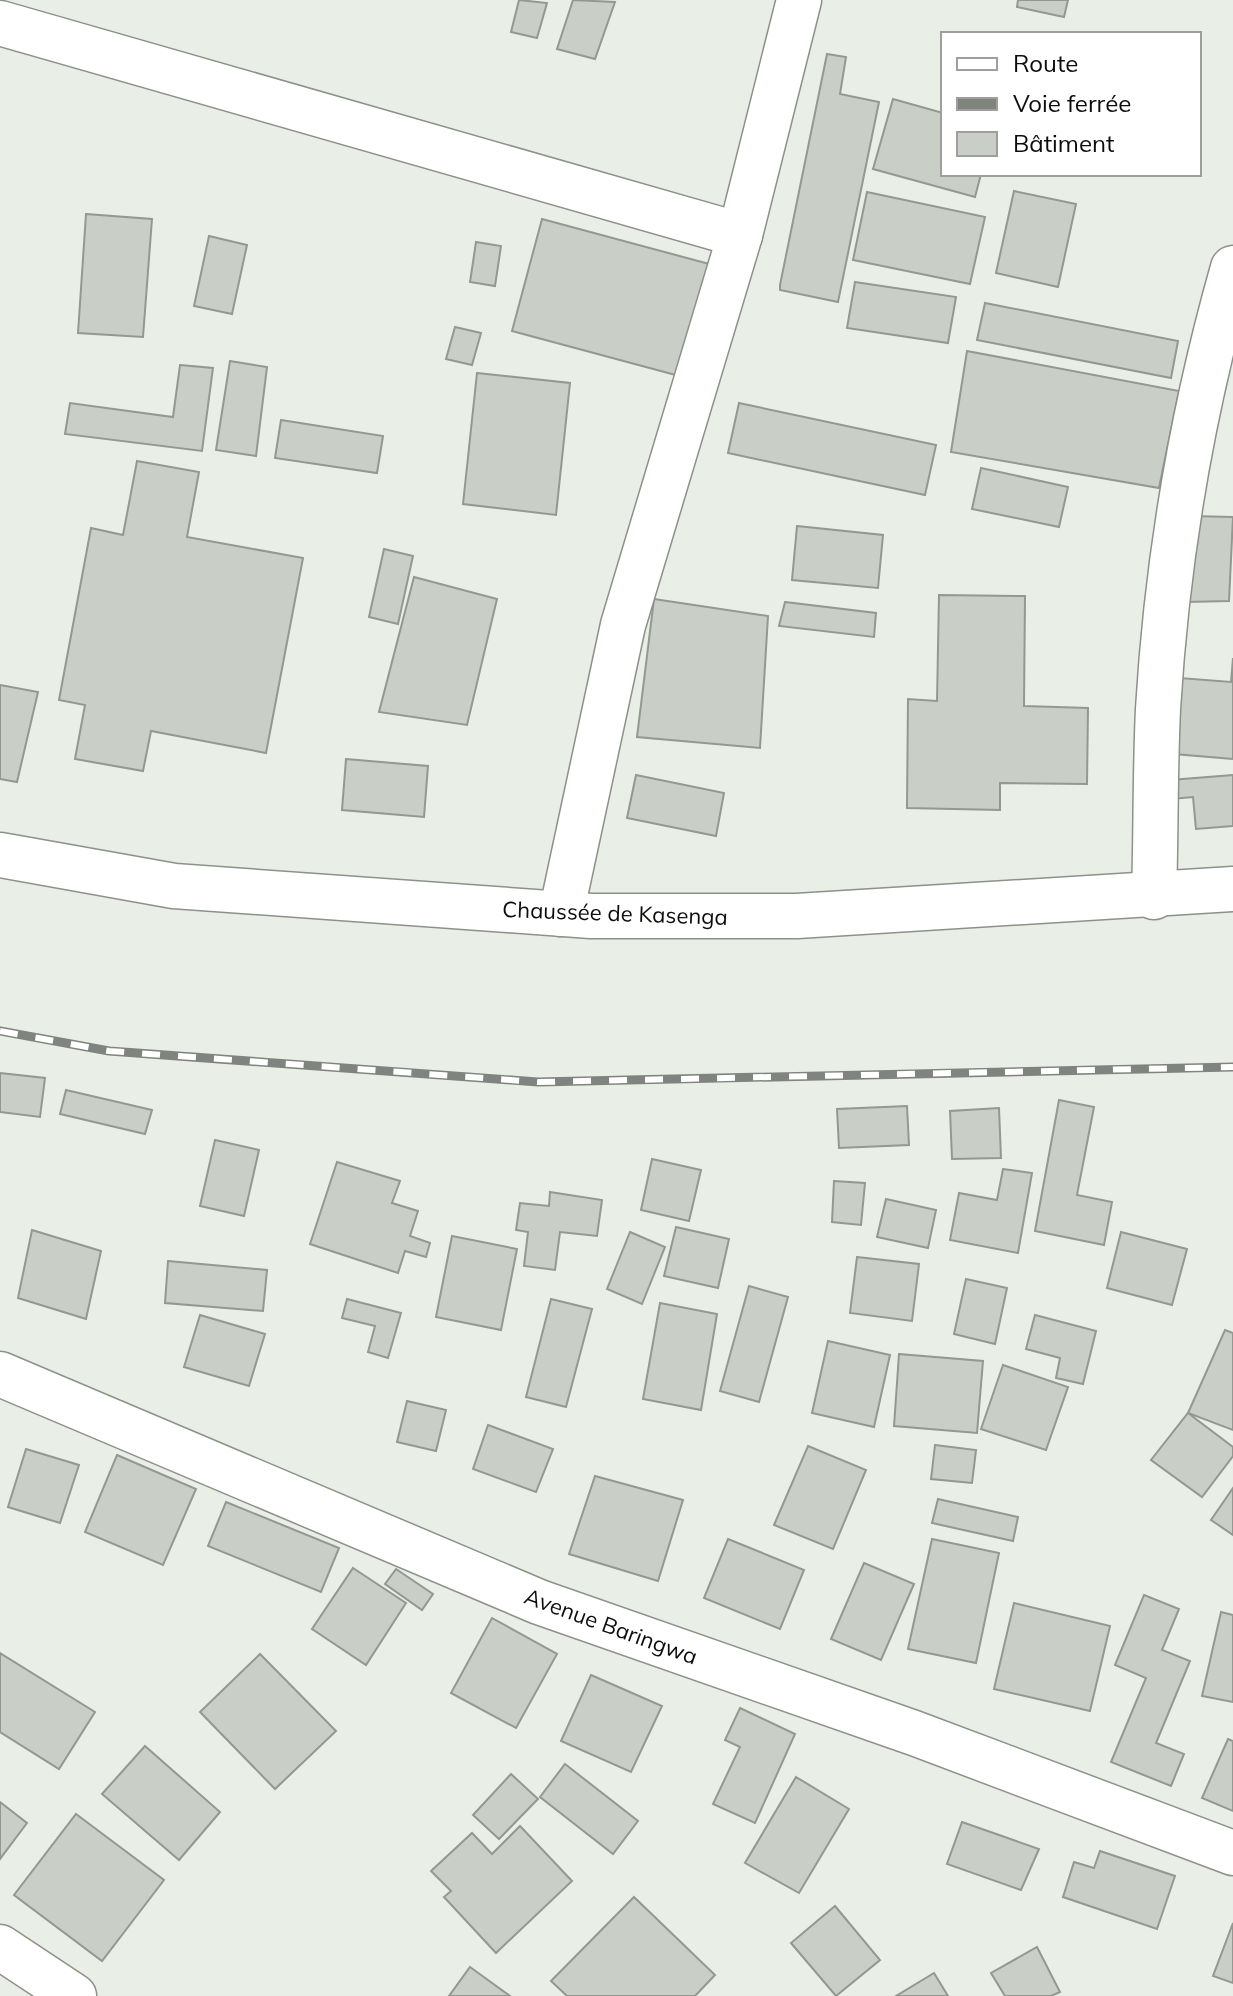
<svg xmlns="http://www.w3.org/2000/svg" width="1233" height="1996" font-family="Mulish,sans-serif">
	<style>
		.building { fill: #c9cfc6; stroke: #939890; stroke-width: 2 }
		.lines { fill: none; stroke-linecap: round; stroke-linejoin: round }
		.minor-casing { stroke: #8c9189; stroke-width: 47 }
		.secondary-casing { stroke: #8c9189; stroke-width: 47 }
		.minor { stroke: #fff; stroke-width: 44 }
		.secondary { stroke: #fff; stroke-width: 44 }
		.rail-casing { stroke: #80847e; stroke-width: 9 }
		.rail { stroke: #fff; stroke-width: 6; stroke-dasharray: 18; stroke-linecap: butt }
		.labels { text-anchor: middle; stroke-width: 8; stroke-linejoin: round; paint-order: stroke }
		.street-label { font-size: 22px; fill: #0c0e0b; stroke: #fff }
	</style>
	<rect width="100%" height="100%" fill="#e9efe6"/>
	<g class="building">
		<path d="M519,0l28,3 -10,35 -26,-6z"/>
		<path d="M573,0l42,2 -20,57 -38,-10z"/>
		<path d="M1018,0h50l-4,17 -47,-10z"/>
		<path d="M827,54l19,3 -6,37 39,8 -41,200 -58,-12v-5z"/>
		<path d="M893,99l50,14v61h38l-6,23 -102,-28z"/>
		<path d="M1014,191l62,13 -18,83 -62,-14z"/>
		<path d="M867,192l118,25 -15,67 -117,-24z"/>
		<path d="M86,214l66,5 -9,118 -65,-4z"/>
		<path d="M542,219l171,46 -30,112 -171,-46z"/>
		<path d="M209,236l38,9 -15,69 -38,-8z"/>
		<path d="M476,242l25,4 -6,40 -25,-4z"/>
		<path d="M855,282l101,15 -8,46 -101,-15z"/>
		<path d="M985,303l193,38 -7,37 -194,-38z"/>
		<path d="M455,327l26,6 -9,32 -26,-6z"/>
		<path d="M967,351l212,40 -20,97 -208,-36z"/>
		<path d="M230,361l37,6 -11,89 -40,-6z"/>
		<path d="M180,365l33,3 -11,83 -137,-17 5,-31 103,14z"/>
		<path d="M477,373l93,10 -14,132 -93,-11z"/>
		<path d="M739,403l197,42 -11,50 -197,-42z"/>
		<path d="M281,420l102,16 -6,37 -102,-15z"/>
		<path d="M137,461l62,11 -12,65 116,21 -37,195 -115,-22 -8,40 -68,-12 10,-54 -26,-5 32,-172 32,7z"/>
		<path d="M981,468l87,19 -9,40 -87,-18z"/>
		<path d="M1191,516l42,1 -4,84 -43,1z"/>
		<path d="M797,526l86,9 -5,53 -86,-8z"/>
		<path d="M384,549l29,7 -15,68 -29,-7z"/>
		<path d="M414,577l83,22 -30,126 -88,-13z"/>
		<path d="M939,595l86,1 -1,110 64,2 -1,76 -87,-1v27l-93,-2 1,-109 29,2z"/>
		<path d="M654,599l114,17 -8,132 -123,-11z"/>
		<path d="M785,602l91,11 -2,24 -95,-11z"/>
		<path d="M1233,658v101l-59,-5 6,-76 51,4z"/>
		<path d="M0,685l38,7 -21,90 -17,-3z"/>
		<path d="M346,759l82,7 -4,51 -82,-7z"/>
		<path d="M636,775l88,18 -8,43 -89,-18z"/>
		<path d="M1233,775v51l-37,3 -3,-32 -33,3 -2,-19z"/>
		<path d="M0,1073l45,5 -5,39 -40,-5z"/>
		<path d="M66,1090l86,20 -7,24 -85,-20z"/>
		<path d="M1059,1100l35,7 -17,88 35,7 -8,43 -69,-14z"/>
		<path d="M907,1106l2,39 -70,3 -2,-39z"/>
		<path d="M999,1108l2,50 -49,1 -2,-48z"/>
		<path d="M215,1140l44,10 -15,66 -44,-10z"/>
		<path d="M652,1159l49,11 -12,51 -48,-11z"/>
		<path d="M337,1162l63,19 -8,22 26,8 -8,25 20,7 -4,14 -21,-6 -7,22 -88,-29z"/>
		<path d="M1003,1169l29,4 -14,80 -68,-13 9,-47 38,7z"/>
		<path d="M834,1181l31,2 -4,42 -29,-3z"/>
		<path d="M550,1192l52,8 -5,36 -37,-4 -5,38 -31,-4 4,-34 -12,-2 4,-27 29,3z"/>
		<path d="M886,1199l50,11 -8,38 -51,-11z"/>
		<path d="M676,1227l53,12 -11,49 -54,-12z"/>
		<path d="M32,1230l69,21 -15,68 -68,-21z"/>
		<path d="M630,1232l35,15 -23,57 -35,-15z"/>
		<path d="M1121,1232l66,17 -15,56 -65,-17z"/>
		<path d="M452,1236l65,13 -16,81 -65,-13z"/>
		<path d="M857,1257l62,7 -7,57 -62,-8z"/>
		<path d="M168,1261l99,9 -4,41 -98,-8z"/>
		<path d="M966,1279l41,9 -12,56 -41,-10z"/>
		<path d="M749,1286l39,11 -29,105 -39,-11z"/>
		<path d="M347,1299l54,14 -13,45 -20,-6 7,-26 -33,-8z"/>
		<path d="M551,1299l41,10 -26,98 -40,-10z"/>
		<path d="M660,1303l57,11 -16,96 -58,-11z"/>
		<path d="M200,1315l65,19 -16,52 -65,-19z"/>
		<path d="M1035,1315l61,16 -13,53 -27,-6 4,-20 -34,-9z"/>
		<path d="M1225,1330l8,3v97l-45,-17z"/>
		<path d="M828,1341l62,14 -16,72 -62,-14z"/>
		<path d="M899,1354l84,7 -6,72 -83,-7z"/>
		<path d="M1003,1365l65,22 -22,63 -65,-21z"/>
		<path d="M407,1401l39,9 -10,41 -39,-9z"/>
		<path d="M1188,1413l45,34v9l-31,41 -51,-37z"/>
		<path d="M488,1425l65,24 -17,43 -63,-23z"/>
		<path d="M935,1445l41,5 -4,33 -41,-4z"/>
		<path d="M808,1446l58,24 -33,79 -59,-24z"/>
		<path d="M26,1449l53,16 -19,58 -52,-16z"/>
		<path d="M117,1455l79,34 -33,76 -78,-33z"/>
		<path d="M595,1476l88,24 -25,81 -89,-27z"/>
		<path d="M1233,1488v47l-22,-15z"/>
		<path d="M938,1499l80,18 -5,24 -81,-18z"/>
		<path d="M226,1502l113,46 -18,44 -113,-46z"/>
		<path d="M728,1539l76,31 -24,59 -76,-31z"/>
		<path d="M932,1539l67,14 -23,110 -68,-14z"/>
		<path d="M864,1563l50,21 -33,76 -50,-21z"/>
		<path d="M353,1568l53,35 -40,62 -54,-36z"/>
		<path d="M396,1569l37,25 -11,16 -37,-26z"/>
		<path d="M1144,1595l35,14 -17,41 28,11 -34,82 28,11 -13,32 -60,-24 35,-84 -31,-13z"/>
		<path d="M1014,1603l96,23 -20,85 -96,-22z"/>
		<path d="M1221,1612l12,3v87l-31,-6z"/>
		<path d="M492,1618l65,36 -41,74 -65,-35z"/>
		<path d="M0,1653l95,59 -36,57 -59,-37z"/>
		<path d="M260,1654l76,77 -61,58 -75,-77z"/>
		<path d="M591,1675l71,31 -31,66 -70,-31z"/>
		<path d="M740,1708l55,26 -40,89 -42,-19 27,-57 -15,-7z"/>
		<path d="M1228,1739l5,2v70l-31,-13z"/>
		<path d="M145,1746l75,66 -41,48 -77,-66z"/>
		<path d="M565,1764l73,57 -25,33 -73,-57z"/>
		<path d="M511,1774l27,25 -39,40 -26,-24z"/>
		<path d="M796,1777l53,32 -50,84 -54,-30z"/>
		<path d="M0,1802l27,21 -27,36z"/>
		<path d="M76,1814l88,66 -62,81 -88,-66z"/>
		<path d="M962,1822l77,27 -18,41 -74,-26z"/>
		<path d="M520,1826l52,55 -76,72 -52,-56 7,-6 -20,-20 41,-38 20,21z"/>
		<path d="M1100,1851l75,25 -18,53 -94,-32 11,-35 20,6z"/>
		<path d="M634,1897l81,78 -20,21h-128l-16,-15z"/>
		<path d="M835,1906l45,54 -44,36 -45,-53z"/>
		<path d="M1233,1923v60l-20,-7z"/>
		<path d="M1037,1947l23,45 -9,4h-46l-14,-23z"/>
		<path d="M470,1967l40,29h-61z"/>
		<path d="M934,1973l14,23h-52z"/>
	</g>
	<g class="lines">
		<defs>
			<g id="minor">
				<path d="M0,23l740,212"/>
				<path d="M1154,897c2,-62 1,-125 4,-188 9,-150 34,-297 75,-441"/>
				<path d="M561,914l62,-289 117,-390 59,-235"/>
				<path d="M0,1374l539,228 375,131 319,120"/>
				<path d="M0,1947l74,49"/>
			</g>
			<path id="secondary" d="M0,855l174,31 417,30h206l436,-27"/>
		</defs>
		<use href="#minor" class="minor-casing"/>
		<use href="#secondary" class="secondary-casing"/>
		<use href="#minor" class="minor"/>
		<use href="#secondary" class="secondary"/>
		<defs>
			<path id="rail" d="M0,1031l109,20 429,31 695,-15"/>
		</defs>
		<use href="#rail" class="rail-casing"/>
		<use href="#rail" class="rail"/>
	</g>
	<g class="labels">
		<g class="street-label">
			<text transform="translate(615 913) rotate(2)" y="8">Chaussée de Kasenga</text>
			<text transform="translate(611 1626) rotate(20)" y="8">Avenue Baringwa</text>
		</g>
	</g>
	<rect x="941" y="32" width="260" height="144" fill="#ffffff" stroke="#9e9f9d" stroke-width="2"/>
	<rect x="957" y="58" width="40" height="12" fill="#ffffff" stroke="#9e9f9d" stroke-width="2"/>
	<text x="1013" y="72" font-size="24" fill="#0c0e0b">Route</text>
	<rect x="957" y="98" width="40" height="12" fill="#80847e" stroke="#9e9f9d" stroke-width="2"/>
	<text x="1013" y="112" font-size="24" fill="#0c0e0b">Voie ferrée</text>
	<rect x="957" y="132" width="40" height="24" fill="#c9cfc6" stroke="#9e9f9d" stroke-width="2"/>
	<text x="1013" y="152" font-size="24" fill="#0c0e0b">Bâtiment</text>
</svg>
